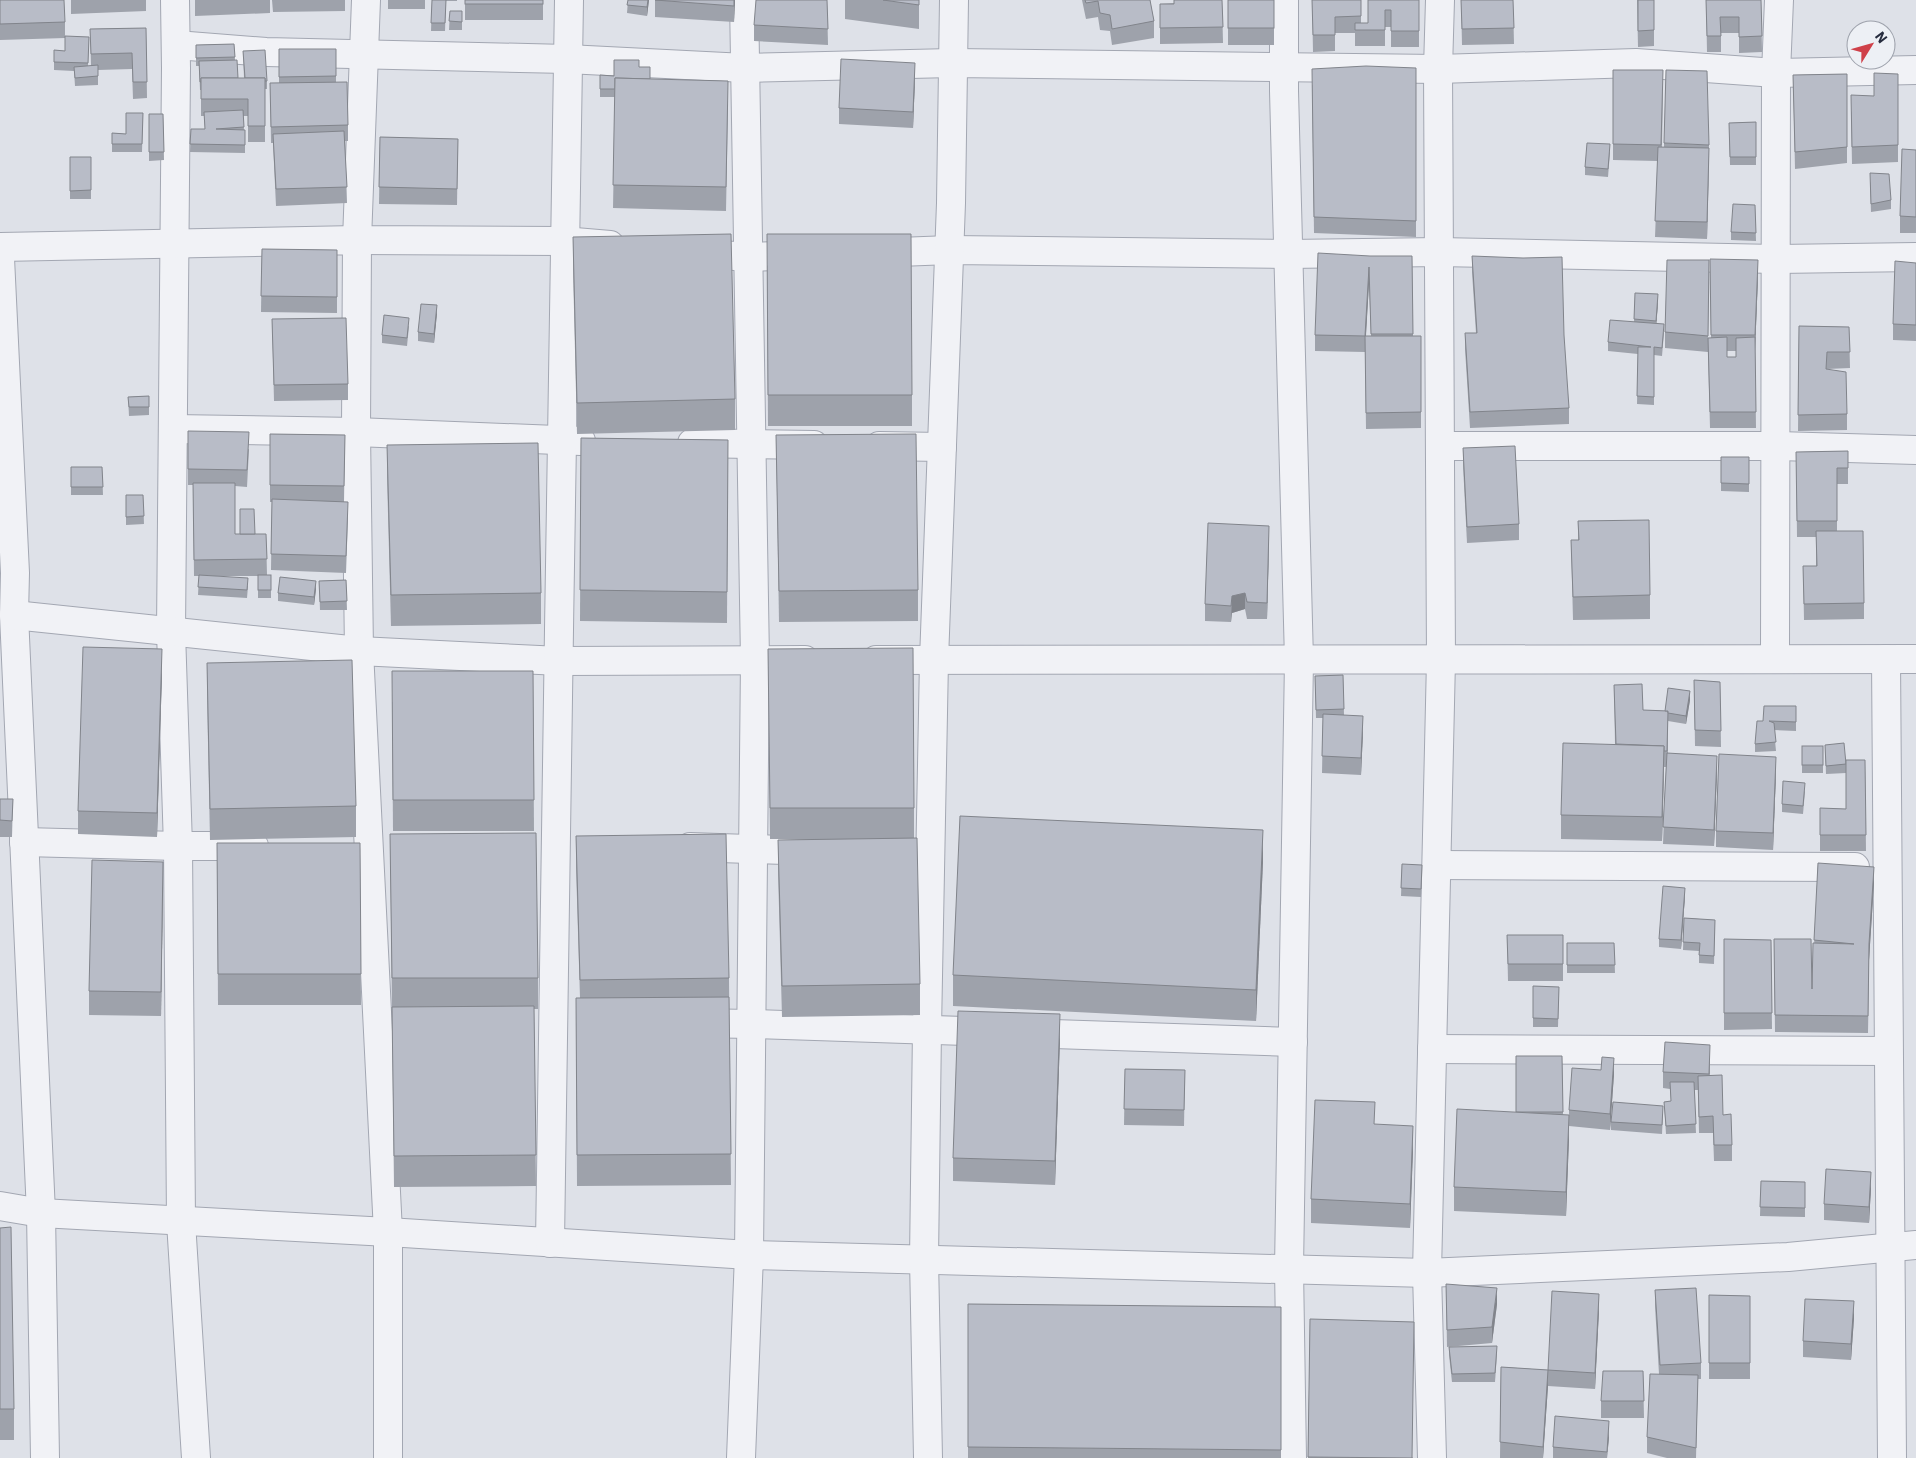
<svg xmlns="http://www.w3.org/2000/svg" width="1916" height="1458" font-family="'IBM Plex Sans',sans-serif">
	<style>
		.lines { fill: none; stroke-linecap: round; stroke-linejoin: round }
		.minor-casing { stroke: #a3a7b2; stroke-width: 30 }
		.minor { stroke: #f1f2f6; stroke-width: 28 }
		.wall { fill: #9ea2ab; fill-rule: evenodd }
		.shaded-wall { fill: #81848b }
		.building { fill: #b8bcc7; stroke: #81848b }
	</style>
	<rect width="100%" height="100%" fill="#dee1e8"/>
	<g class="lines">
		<defs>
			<g id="minor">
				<path d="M175,0l1,68 -5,564 7,214 3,376 15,236"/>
				<path d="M366,0l-9,240 206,1 47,4"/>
				<path d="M1284,0v91l15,569 -10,608 3,190"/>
				<path d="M176,45l90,7 301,7 178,9 207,-5 486,6 198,-6 140,10 140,-3"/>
				<path d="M0,247l357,-7 -1,192 3,219 29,581v226"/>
				<path d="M695,253l53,4 57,-2"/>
				<path d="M873,253l77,-3 338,4 151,-2 337,7 140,-2"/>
				<path d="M0,258l15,315 -1,42 27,598 4,245"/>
				<path d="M173,429l183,3 225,9"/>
				<path d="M692,443l122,2"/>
				<path d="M879,446l63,1"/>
				<path d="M1440,446h336l140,4"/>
				<path d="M14,615l345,36 201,10 245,-1"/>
				<path d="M1775,659l1,-586 3,-73"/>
				<path d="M1886,659l6,799"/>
				<path d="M876,660l1040,-1"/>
				<path d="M24,842l154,4h76"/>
				<path d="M690,847l124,4"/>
				<path d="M1437,865l418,2"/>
				<path d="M692,1023l60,1 541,18"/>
				<path d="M1432,1049l456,2"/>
				<path d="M0,1206l41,7 347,19 361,23 678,18 361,-16 128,-12"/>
				<path d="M550,1243c8,-414 10,-829 19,-1243"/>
				<path d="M741,1458l8,-203 6,-595 -11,-660"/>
				<path d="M928,1458l-4,-199 3,-230 7,-369 17,-457 3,-203"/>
				<path d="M1432,1458l-5,-185 14,-613 -3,-591 2,-69"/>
			</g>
		</defs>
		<use href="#minor" class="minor-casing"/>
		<use href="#minor" class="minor"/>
	</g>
	<g class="wall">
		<path d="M0,0l65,22v16l-65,2z"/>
		<path d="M71,0h75v11l-75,3z"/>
		<path d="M195,0h75v13l-75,3z"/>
		<path d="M272,0h73v11l-72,1z"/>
		<rect x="388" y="0" width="37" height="9"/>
		<path d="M432,0h25v1h-11l-1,30h-14z"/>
		<rect x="465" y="0" width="78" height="20"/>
		<path d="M628,0h21l-2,16 -20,-3z"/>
		<path d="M655,0h80l-1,22 -79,-5z"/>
		<path d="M827,0l1,45 -74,-4v-16z"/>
		<path d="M845,0h74v29l-74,-10z"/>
		<path d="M1082,0h68l4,21v17l-42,7 -2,-14 -10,-1 -2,-13 -12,2z"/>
		<path d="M1222,0l1,43 -63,1v-40z"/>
		<rect x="1228" y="0" width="46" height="45"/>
		<path d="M1312,0h49v23h7v-23h51v47h-28v-20h-6v19h-30v-13h-20v18l-22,1z"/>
		<path d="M1461,0h52l1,44 -52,1z"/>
		<path d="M1637,0h17v46l-16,1z"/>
		<path d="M1706,0h55l1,52 -23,1v-20h-18v19h-14z"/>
		<path d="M450,11h12v19h-13z"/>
		<path d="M146,28l1,70 -14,1 -1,-30 -34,1v15l-23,1 -1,-15 -20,-1v-20l11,1 24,-14 -1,29h3l-1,-37z"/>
		<path d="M234,44l1,16 3,18h6l-1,-27 24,30v8h-2v53h-17v-26h-5l1,14h1v23l-55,-1 1,-23h14l-1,-13h-3v-26h-1l-1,-24h-3v-21z"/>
		<path d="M279,49h57v33l12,43v16h-3l2,62 -71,3 -3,-63h-2l-1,-60h9z"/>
		<path d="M639,67l11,12 78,26 -2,106 -113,-3 2,-111h-15v-22l14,1z"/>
		<path d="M1416,68v169l-102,-4 -2,-148z"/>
		<path d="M1613,70l50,17 -1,60h2v-4l45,2 -2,94 -52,-2 3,-76 -45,-1z"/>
		<path d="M1847,74v89l-52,6 -2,-94z"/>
		<path d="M1898,74v88l-46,2 -1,-52 23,-16z"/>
		<path d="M915,79l-2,49 -74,-4v-16z"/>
		<path d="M143,113l-1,39h-30v-19l14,1z"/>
		<path d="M149,114h14l1,46 -15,1z"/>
		<path d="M1756,122v43h-26l-1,-42z"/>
		<path d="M380,137l78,2 -1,66 -78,-1z"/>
		<path d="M1916,150v83h-16v-17z"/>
		<path d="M1610,152l-2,25 -23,-2v-8z"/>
		<rect x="70" y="157" width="21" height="42"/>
		<path d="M1870,182l21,18v9l-20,3z"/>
		<path d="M1755,205l1,36 -25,-1v-8z"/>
		<path d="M573,237l162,162v31l-158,4 -4,-166z"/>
		<path d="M262,249l75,1v63l-76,-1z"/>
		<path d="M1370,256h42l1,80h8v92l-55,1 -1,-77 -50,-1v-16zM1369,283l2,53h-5z"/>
		<path d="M1472,256l97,152v16l-99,4 -5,-79v-16h11l-4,-61z"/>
		<path d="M1710,259l48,18 -3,74 1,77h-46l-2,-76 -43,-4v-16l44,-72 -1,78h3zM1727,351h9v6h-9z"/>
		<path d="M1916,263v78l-23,-1v-16z"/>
		<path d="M767,265l145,130v31h-144z"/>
		<path d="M1635,293l23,10 -2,21 8,9 -2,23 -8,-1v50l-17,-1 1,-50 -30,-3v-9l26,-20z"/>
		<path d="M437,313l-3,30 -16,-2v-9z"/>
		<path d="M272,319l76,65v16l-74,1z"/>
		<path d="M409,326l-2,20 -25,-3v-8z"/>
		<path d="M1799,326l50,1 1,41 -23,1 20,45v16l-49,1z"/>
		<path d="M149,396v19l-20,1 -1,-19z"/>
		<path d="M270,434l75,1 -1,67 4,16 -2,55 -75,-3 1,-68h-2z"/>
		<path d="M776,435l142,155v31l-139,1z"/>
		<path d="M581,438l147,2 -1,183 -147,-2z"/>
		<path d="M387,445l154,148v31l-150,2 -4,-150z"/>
		<path d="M1463,448l56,76v16l-52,3 -4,-78z"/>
		<path d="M249,449l-2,38 -12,-1v48h31l1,41h4v23h-13v-22h-48l38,10 -1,12 -49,-3 1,-19h-5l-1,-91h-5v-16z"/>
		<path d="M1848,451v33h-11v47l27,72v16l-60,1 -1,-54h13v-29h-19l-1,-85z"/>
		<path d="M1721,457h28v35l-28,-1z"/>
		<path d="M71,467h31l1,28h-32z"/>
		<path d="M126,495h17l1,29 -18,1z"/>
		<path d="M1578,521l72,74v24l-77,1 -2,-80h7z"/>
		<path d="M1269,542l-2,77h-20l-2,-10 -13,4 -1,9 -26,-1v-17z"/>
		<path d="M346,580l1,30h-27l-1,-29z"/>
		<path d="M316,589l-2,16 -36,-4v-8z"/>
		<path d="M768,649l146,159v30l6,146v31l-138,2 -4,-146v-31l32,-1h-40z"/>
		<path d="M207,663l149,143v31l-146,3 -3,-146z"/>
		<path d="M533,671l1,160h-141l-1,-129z"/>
		<path d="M162,673l-5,164 -79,-3v-23z"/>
		<path d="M1343,675l1,40 19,17 -2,43 -39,-2 1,-55h-7l-1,-42z"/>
		<path d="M1694,680l26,2 1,65 -26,-1z"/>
		<path d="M1614,685l29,25 22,1 25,-11 -4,24 -18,-3v32l49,19 -3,74 -51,-2 3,-77h-2l-2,74 -101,-2v-24l54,-71z"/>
		<path d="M1796,706v25l-22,-1 2,21 -21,1v-8l8,-23z"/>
		<path d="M1825,745l21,19v9l-20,1z"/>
		<rect x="1802" y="746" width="21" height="27"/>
		<path d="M1865,760l1,91h-46v-43l26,1z"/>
		<path d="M1776,773l-3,77 -57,-3v-16z"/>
		<path d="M1805,791l-2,23 -21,-2v-8z"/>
		<path d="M0,799h13l-1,38h-12z"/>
		<path d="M390,834l148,144v31h-4l2,177 -142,1z"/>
		<path d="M576,836l153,142 2,207 -154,1 -1,-188h4l-4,-131z"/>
		<path d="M217,843h143l1,162h-143z"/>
		<path d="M1263,861l-7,160 -303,-15v-31z"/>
		<path d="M1818,863l56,20 -5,77 -1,73 -93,-1 -1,-93 38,50z"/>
		<path d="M1402,864l20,9 -1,24 -20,-1z"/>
		<path d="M163,886l-2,130 -72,-1v-24z"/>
		<path d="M1685,896l-4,53 -22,-2v-8z"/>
		<path d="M1684,918l31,2 -1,44 -15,-1v-12l-16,-1z"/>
		<path d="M1507,935h56v46h-55z"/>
		<path d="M1724,939l47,1 1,89 -48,1z"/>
		<path d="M1567,943h47l1,30h-48z"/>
		<path d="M1533,986l26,1 -1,40h-25z"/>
		<path d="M1060,1038l-5,147 -102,-4v-23z"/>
		<path d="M1562,1056l1,58 6,24 -3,78 -112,-5v-24z"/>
		<path d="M1710,1061v15l13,39 9,30v16h-18l-1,-28h-14l-1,-43h-4l2,43 -30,1 -2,-32 7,-1 -1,-12 -7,-1v-16z"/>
		<path d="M1125,1069l60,1 -1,56 -60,-1z"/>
		<path d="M1614,1074l-4,56 -41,-4v-16z"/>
		<path d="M1663,1114l-1,20 -51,-4v-8z"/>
		<path d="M1413,1150l-3,78 -99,-5v-24z"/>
		<path d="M1761,1181l44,1v35l-45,-1z"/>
		<path d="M1871,1188l-2,35 -45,-3v-16z"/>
		<path d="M0,1228l14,181v31h-14z"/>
		<path d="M1446,1284l51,20 -5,39 -45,4z"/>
		<path d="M1655,1290l46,73v16h-3l-2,79h-29l-20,-5v-16l12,-63 -4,-68z"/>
		<path d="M1709,1295l41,1v83h-41z"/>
		<path d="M968,1304l313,3v151h-313z"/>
		<path d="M1599,1310l-4,79 -47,-3 -5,72h-43l1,-91 47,3z"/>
		<path d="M1854,1318l-3,42 -48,-3v-16z"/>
		<path d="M1310,1319l103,139h-105z"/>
		<path d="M1449,1347l48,7 -2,28h-43l-3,-27z"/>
		<path d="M1643,1371l1,47h-43v-17z"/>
		<path d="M1609,1437l-2,21h-54v-11z"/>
	</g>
	<g class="shaded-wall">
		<path d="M648,0h1l-2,16v-9z"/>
		<path d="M734,0h1l-1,22z"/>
		<path d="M915,63v16l-2,49v-16z"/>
		<path d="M1709,148v16l-2,75v-17z"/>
		<path d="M1758,260v17l-3,74v-16z"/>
		<path d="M1369,267v16l-4,67v-14z"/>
		<path d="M1658,294v9l-2,26v-8z"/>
		<path d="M437,305v8l-3,30v-9z"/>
		<path d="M1269,526v16l-2,77v-16z"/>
		<path d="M316,581v8l-2,16v-8z"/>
		<path d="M1245,593v16l-13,4 -1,9 1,-26z"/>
		<path d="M162,649v24l-5,164v-24z"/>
		<path d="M1690,691v9l-4,24v-8z"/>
		<path d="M1363,716v16l-2,43v-17z"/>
		<path d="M1664,746v23l-2,72v-24z"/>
		<path d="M1717,756v16l-3,74v-16z"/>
		<path d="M1776,757v16l-3,77v-17z"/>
		<path d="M1263,830v31l-7,160v-31z"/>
		<path d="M163,862v24l-2,130v-24z"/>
		<path d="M1874,867v16l-5,77 -1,73 1,-89z"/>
		<path d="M1685,888v8l-4,53v-9z"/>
		<path d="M1060,1014v24l-5,147v-24z"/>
		<path d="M1614,1058v16l-4,56v-16z"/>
		<path d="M1569,1115v23l-3,78v-24z"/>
		<path d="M1413,1126v24l-3,78v-24z"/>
		<path d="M1871,1172v16l-2,35v-16z"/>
		<path d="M1497,1288v16l-5,39v-16z"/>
		<path d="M1599,1294v16l-4,79v-16z"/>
		<path d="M1854,1301v17l-3,42v-16z"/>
		<path d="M1548,1370v16l-5,72v-11z"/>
		<path d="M1609,1421v16l-2,21z"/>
	</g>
	<g class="building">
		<path d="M0,0h64l1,22 -65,2z"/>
		<path d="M432,0h14l-1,23h-14z"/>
		<rect x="465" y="0" width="78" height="4"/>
		<path d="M628,0h20l-1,7 -20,-2z"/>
		<path d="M655,0h79v6z"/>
		<path d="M756,0h71l1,29 -74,-4z"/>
		<path d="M883,0h36v5z"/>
		<path d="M1085,0h65l4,21 -42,8 -2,-14 -10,-2 -2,-12 -12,2z"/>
		<path d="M1174,0h48l1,27 -63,1v-24h14z"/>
		<rect x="1228" y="0" width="46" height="28"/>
		<path d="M1312,0h49v16l-26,1v18h-22z"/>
		<path d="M1368,0h51v31h-28v-21h-6v20h-30v-7h13z"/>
		<path d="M1461,0h52l1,28 -52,1z"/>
		<path d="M1638,0h16v30l-16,1z"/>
		<path d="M1706,0h55l1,36 -23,1v-20h-19l1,19h-14z"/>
		<path d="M450,11h12v11l-13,-1z"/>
		<path d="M146,28l1,54h-14l-1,-29 -41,1 -1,-25z"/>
		<path d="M65,36l24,1 -1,26 -34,-1v-12l11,1z"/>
		<path d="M234,44l1,13 -39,1v-13z"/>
		<path d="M279,49h57v27l-57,1z"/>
		<path d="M265,50l2,31h-2v-3h-20l-2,-27z"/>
		<path d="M841,59l74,4 -2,49 -74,-4z"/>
		<path d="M237,60l1,18h-37v4h-1l-1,-21z"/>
		<path d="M614,60h25v7h11v12l-35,-1v11h-15v-14l14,1z"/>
		<path d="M98,65v11l-23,2 -1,-11z"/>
		<path d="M1366,66l50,2v153l-102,-4 -2,-148z"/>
		<path d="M1613,70h50l-2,75 -48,-1z"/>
		<path d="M1666,70l41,1 2,74 -45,-2z"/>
		<path d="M1874,73l24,1v71l-46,2 -1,-52 23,1z"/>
		<path d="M1847,74v73l-52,5 -2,-77z"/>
		<path d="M201,78h64v48h-17v-27h-47z"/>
		<path d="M615,78l113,3 -2,106 -113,-2z"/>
		<path d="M347,82l1,43 -77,2 -1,-44z"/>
		<path d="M243,110l1,17 -28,2 29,1v15l-55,-1 1,-15h14l-1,-17z"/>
		<path d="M126,113h17l-1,31h-30v-11l14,1z"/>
		<path d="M149,114h14l1,38h-15z"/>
		<path d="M1756,122v35h-26l-1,-34z"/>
		<path d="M344,131l3,56 -71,2 -3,-55z"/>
		<path d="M380,137l78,2 -1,50 -78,-2z"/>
		<path d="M1587,143l23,1 -2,25 -23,-2z"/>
		<path d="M1658,147l51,1 -2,74 -52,-1z"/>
		<path d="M1902,149l14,1v67l-16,-1z"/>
		<path d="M70,157h21v33l-21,1z"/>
		<path d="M1870,173l19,1 2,26 -20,4z"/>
		<path d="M1733,204l22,1 1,28 -25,-1z"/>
		<path d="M731,234l4,165 -158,4 -4,-166z"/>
		<path d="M767,234h144l1,161h-144z"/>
		<path d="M262,249l75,1v47l-76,-1z"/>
		<path d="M1318,253l52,3h42l1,78h-42l-2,-67 -4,69 -50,-1z"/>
		<path d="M1472,256l51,2 39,-1 2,78 5,73 -99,4 -5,-79h12z"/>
		<path d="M1710,259l48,1 -3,75h-44z"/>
		<path d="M1667,260h42l-1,76 -43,-4z"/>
		<path d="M1895,261l21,2v62l-23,-1z"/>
		<path d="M1635,293l23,1 -2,27 -22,-2z"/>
		<path d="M421,304l16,1 -3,29 -16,-2z"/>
		<path d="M384,315l25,3 -2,20 -25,-3z"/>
		<path d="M346,318l2,66 -74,1 -2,-66z"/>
		<path d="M1610,320l54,4 -2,24 -8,-1v50l-17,-1 1,-49h13l-43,-5z"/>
		<path d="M1799,326l50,1 1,25h-23l-1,17 20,3 1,42 -49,1z"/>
		<path d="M1365,336h56v76l-55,1z"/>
		<path d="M1727,337v20h9v-19l19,-1 1,75h-46l-2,-74z"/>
		<path d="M149,396v11h-20l-1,-10z"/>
		<path d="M188,431l61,1 -2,38 -59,-1z"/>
		<path d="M270,434l75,1 -1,51 -74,-1z"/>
		<path d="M916,434l2,156 -139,1 -3,-156z"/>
		<path d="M581,438l147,2 -1,152 -147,-2z"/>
		<path d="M538,443l3,150 -150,2 -4,-150z"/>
		<path d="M1515,446l4,78 -52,3 -4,-79z"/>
		<path d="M1848,451v17h-11v53h-40l-1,-69z"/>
		<path d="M1721,457h28v27l-28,-1z"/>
		<path d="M71,467h31l1,20h-32z"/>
		<path d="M193,483h42v51h31l1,25 -73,1z"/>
		<path d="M126,495h17l1,21 -18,1z"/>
		<path d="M272,499l76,3 -2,54 -75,-2z"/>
		<path d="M240,509h14l1,25h-15z"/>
		<path d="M1649,520l1,75 -77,2 -2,-57h8l-1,-19z"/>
		<path d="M1208,523l61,3 -2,77 -20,-1 -2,-9 -13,3 -1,10 -26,-2z"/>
		<path d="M1816,531h47l1,72 -60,1 -1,-38h14z"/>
		<path d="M199,575l49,3 -1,12 -49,-3z"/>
		<rect x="258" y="575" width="13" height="15"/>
		<path d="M280,577l36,4 -2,16 -36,-4z"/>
		<path d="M346,580l1,21 -27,1 -1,-21z"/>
		<path d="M83,647l79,2 -5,164 -79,-2z"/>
		<path d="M913,648l1,160h-144l-2,-159z"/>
		<path d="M352,660l4,146 -146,3 -3,-146z"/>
		<path d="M392,671h141l1,129h-141z"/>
		<path d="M1343,675l1,34 -28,1 -1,-34z"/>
		<path d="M1694,680l26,2 1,49 -26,-1z"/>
		<path d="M1642,684l1,26 25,1 -1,40h-3v-5l-48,-2 -2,-59z"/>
		<path d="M1668,688l22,3 -4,25 -18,-3v-2h-3z"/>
		<path d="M1764,706h32v16l-27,-1 5,2 2,19 -21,2 2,-23h6z"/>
		<path d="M1323,714l40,2 -2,42 -39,-2z"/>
		<path d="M1563,743l101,3 -2,71 -101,-2z"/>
		<path d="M1844,743l2,21 -20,2 -1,-21z"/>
		<rect x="1802" y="746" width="21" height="19"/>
		<path d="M1667,753l50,3 -3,74 -51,-3z"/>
		<path d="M1719,754l57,3 -3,76 -57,-2z"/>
		<path d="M1846,760h19l1,75h-46v-27l26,1z"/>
		<path d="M1783,781l22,2 -2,23 -21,-2z"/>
		<path d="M0,799h13l-1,22 -12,-1z"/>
		<path d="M960,816l303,14 -7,160 -303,-15z"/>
		<path d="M536,833l2,145h-146l-2,-144z"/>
		<path d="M726,834l3,144 -149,2 -4,-144z"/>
		<path d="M917,838l3,146 -138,2 -4,-146z"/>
		<path d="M217,843h143l1,131h-143z"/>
		<path d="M92,860l71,2 -2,130 -72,-1z"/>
		<path d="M1818,863l56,4 -5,77 -1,72 -93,-1 -1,-76h37l1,50 1,-46 41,1 -40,-4z"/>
		<path d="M1402,864l20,1 -1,24 -20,-1z"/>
		<path d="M1663,886l22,2 -4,52 -22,-1z"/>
		<path d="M1684,918l31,2 -1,36 -15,-1 1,-12 -17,-1z"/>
		<path d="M1507,935h56v29h-55z"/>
		<path d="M1724,939l47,1 1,73h-48z"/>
		<path d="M1567,943h47l1,22h-48z"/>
		<path d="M1533,986l26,1 -1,32 -25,-1z"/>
		<path d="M729,997l2,157 -154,1 -1,-157z"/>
		<path d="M534,1006l2,149 -142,1 -2,-149z"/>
		<path d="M958,1011l102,3 -5,147 -102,-3z"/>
		<path d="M1665,1042l45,3 -1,29 -46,-2z"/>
		<path d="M1516,1056h46l1,56h-47z"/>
		<path d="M1602,1057l12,1 -4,56 -41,-4 3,-42 29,2z"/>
		<path d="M1125,1069l60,1 -1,40 -60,-1z"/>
		<path d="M1722,1075l1,40 8,-1 1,31h-18l-1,-29 -14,1 -1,-41z"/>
		<path d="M1670,1082h24l2,42 -30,2 -2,-24 7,-1z"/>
		<path d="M1315,1100l60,2 -1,22 39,2 -3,78 -99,-5z"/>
		<path d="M1613,1102l50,4 -1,19 -51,-3z"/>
		<path d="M1457,1109l112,6 -3,77 -112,-5z"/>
		<path d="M1826,1169l45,3 -2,35 -45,-3z"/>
		<path d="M1761,1181l44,1v26l-45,-1z"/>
		<path d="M11,1227l3,182h-14v-181z"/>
		<path d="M1446,1284l51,4 -5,39 -45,3z"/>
		<path d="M1696,1288l5,75 -41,2 -5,-75z"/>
		<path d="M1552,1291l47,3 -4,79 -47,-3 -5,77 -43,-5 1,-75 47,3z"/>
		<path d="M1709,1295l41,1v67h-41z"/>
		<path d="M1805,1299l49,2 -3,43 -48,-3z"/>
		<path d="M968,1304l313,3v143l-313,-3z"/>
		<path d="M1310,1319l104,3 -2,136 -104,-1z"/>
		<path d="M1497,1346l-2,27 -43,1 -3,-27z"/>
		<path d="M1603,1371h40l1,30h-43z"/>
		<path d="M1650,1374l48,1 -2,73 -49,-11z"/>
		<path d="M1555,1416l54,5 -2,31 -54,-5z"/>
	</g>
	<g transform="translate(1871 45) rotate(53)"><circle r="24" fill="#edf0f5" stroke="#9ea2ac"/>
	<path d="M0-4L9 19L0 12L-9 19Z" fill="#cf4049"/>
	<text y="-8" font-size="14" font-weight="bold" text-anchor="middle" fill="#272d3f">N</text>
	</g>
</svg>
